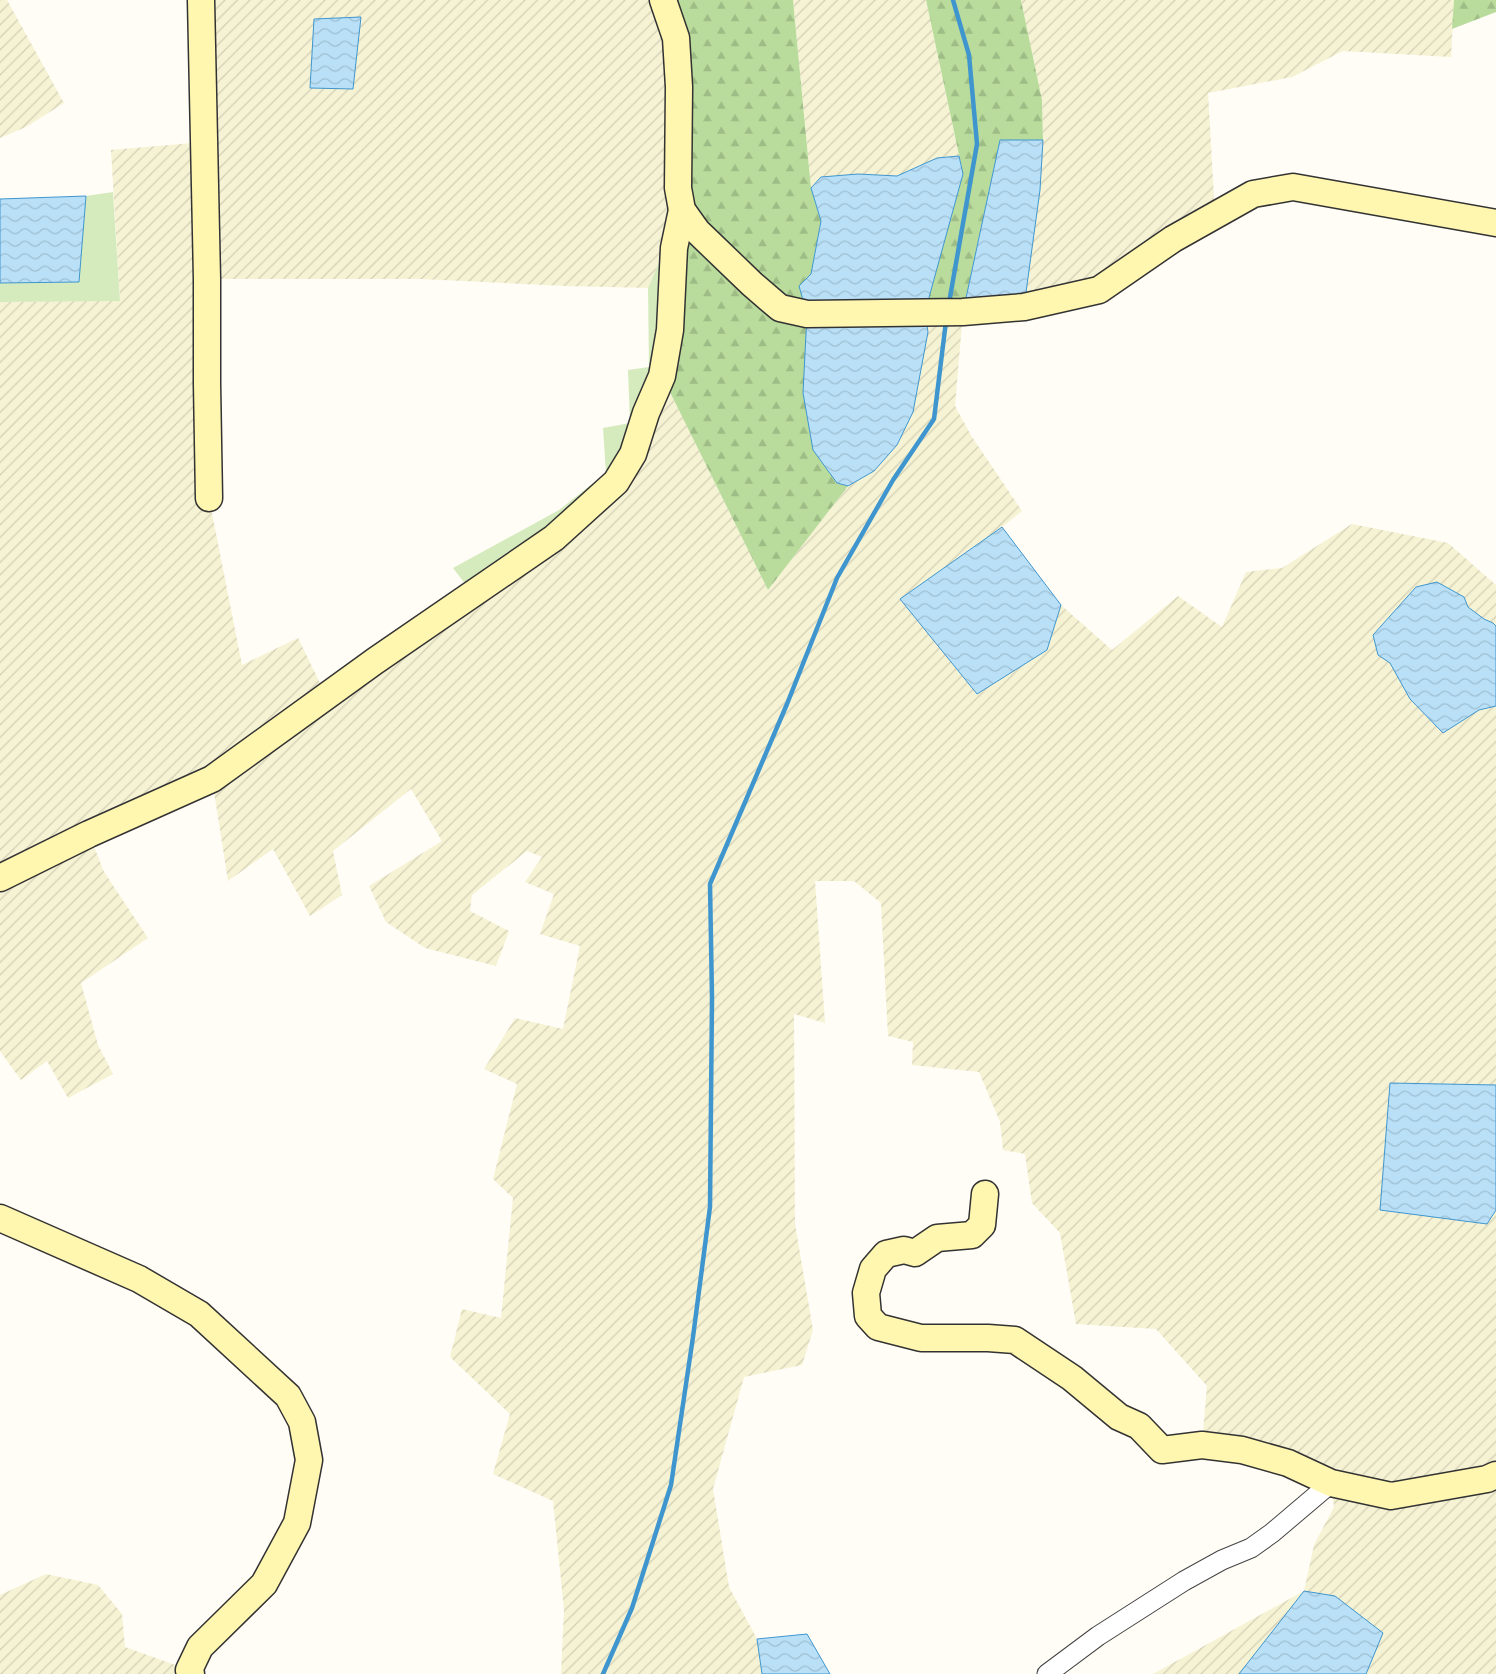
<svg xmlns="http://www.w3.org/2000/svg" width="1496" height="1674" font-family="'IBM Plex Serif',serif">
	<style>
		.farmland { fill: url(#farmland-furrows) }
		.grass { fill: #d5ebbd }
		.forest { fill: url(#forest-firs) }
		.water { fill: url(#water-waves); stroke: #3f96cf }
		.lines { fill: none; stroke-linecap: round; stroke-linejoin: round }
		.stream { stroke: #3f96cf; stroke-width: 4.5 }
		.street-casing { stroke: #444; stroke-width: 21 }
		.secondary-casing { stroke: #333; stroke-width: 29 }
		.street { stroke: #fff; stroke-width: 19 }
		.secondary { stroke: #fff6b0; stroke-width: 26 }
	</style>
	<defs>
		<pattern id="farmland-furrows" width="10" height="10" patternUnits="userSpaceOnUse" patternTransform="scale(1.25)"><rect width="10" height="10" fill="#f6f3d4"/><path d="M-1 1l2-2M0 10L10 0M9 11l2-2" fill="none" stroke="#d2cfb5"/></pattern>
		<pattern id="forest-firs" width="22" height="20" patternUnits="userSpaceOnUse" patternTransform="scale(1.25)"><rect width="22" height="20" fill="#b9dc9c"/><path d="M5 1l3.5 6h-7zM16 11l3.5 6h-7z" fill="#9ebc85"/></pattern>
		<pattern id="water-waves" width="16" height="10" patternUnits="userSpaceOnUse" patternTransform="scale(1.25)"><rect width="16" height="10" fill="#b9e0f7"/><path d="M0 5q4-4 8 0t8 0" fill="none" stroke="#9ebfd3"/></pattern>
	</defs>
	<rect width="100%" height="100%" fill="#fffdf5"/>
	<g class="farmland">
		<path d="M0,0h7l57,103 -38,24 -26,11z"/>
		<path d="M201,0h462l19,210 -34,78 -82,-2 -145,-7h-214l2,219 33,167 56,-27 29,59 267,-195 68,-126 106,214 80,-104 26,-15 51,-159h38l-8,94 17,31 50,74 -20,16 -102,72 147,51 14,-45 51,45 66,-54 44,31 24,-55 36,-4 70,-44 96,19 48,42v1089h-343l151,-83 10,-46 20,-38 -3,-24 -129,-38 5,-59 -51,-57 -80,-5 -16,-91 -28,-30 -7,-49 -22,-4 -3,-28 -21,-50 -67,-7 1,-23 -25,-6 -7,-133 -27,-22h-39l10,142 -31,-9 1,210 18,106 -11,35 -58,12 -31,112 16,98 28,52 5,35h-201l3,-64 -11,-109 -60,-27 17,-60 -60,-57 12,-48 39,9 12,-120 -20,-19 24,-95 -33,-15 31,-51 48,11 17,-83 -40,-12 14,-40 -29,-12 17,-25 -15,-6 -55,44 -2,16 39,20 -13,35 -71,-18 -39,-26 -17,-36 73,-45 -31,-52 -78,62 9,44 -32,21 -37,-67 -45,32 -16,-102 -123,55 15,38 44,66 -67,45 17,62 15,29 -45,24 -21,-37 -26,19 -21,-29v-749l120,-2 -9,-150 93,-8z"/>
		<path d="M793,0h133l33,156 -22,2 -40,18 -39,-2 -36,3 -11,11z"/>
		<path d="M1021,0h433l-3,57 -108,-6 -51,26 -84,16 7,122 -116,75 -75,17 16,-117 3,-50 -1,-40z"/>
		<path d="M46,1574l52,11 24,29 3,33 64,23 2,4h-191v-79z"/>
	</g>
	<g class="grass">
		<path d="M113,192l7,109 -120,1v-19l78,-1 8,-86z"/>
		<path d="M682,210l-9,79 -40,165 -160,140 -20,-26 106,-58 47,-37 -3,-45 27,-5 -2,-53 21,-3 -1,-79z"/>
	</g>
	<g class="forest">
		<path d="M663,0h130l18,188 10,33 -10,53 -8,119 34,90 11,3 -80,104 -106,-214 11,-87z"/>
		<path d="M926,0h95l21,100 1,40h-43l-37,172h-38l38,-138z"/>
		<path d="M1454,0h42v12l-44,17z"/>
	</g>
	<g class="water">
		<path d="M361,17l-8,72 -43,-1 4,-69z"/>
		<path d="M1000,140h43l-3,50 -16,117 -61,5z"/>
		<path d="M959,156l4,18 -38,138 3,20 -15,80 -16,33 -23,26 -26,15 -11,-3 -24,-33 -10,-57 4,-79 -8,-28 12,-12 10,-53 -10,-33 10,-11 37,-3 39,2 40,-18z"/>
		<path d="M86,196l-7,86 -79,1v-84z"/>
		<path d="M1002,527l59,78 -14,45 -70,44 -77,-95z"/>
		<path d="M1437,582l27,15 4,10 16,12 9,4 3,3v80l-17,4 -36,23 -33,-34 -20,-36 -12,-8 -5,-20 43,-48z"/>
		<path d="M1390,1083l106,2v125l-9,14 -107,-14z"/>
		<path d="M1304,1591l31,5 48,37 -17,41h-127z"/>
		<path d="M807,1634l23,40h-68l-5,-35z"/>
	</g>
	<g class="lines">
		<g class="stream">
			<path d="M949,303l28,-159 -8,-89 -16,-55"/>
			<path d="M603,1674l29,-66 39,-123 22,-148 17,-130 2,-209 -2,-114 77,-180 50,-126 56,-98 41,-61 12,-98"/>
		</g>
		<defs>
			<path id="street" d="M1047,1674l51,-38 86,-55 38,-21 29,-12 21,-15 59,-50"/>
			<g id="secondary">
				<path d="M201,0l6,279v105l2,114"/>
				<path d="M663,0l13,38 3,49 -1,101 4,22 15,21 55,53 28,24 27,6 156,-2 61,-5 75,-17 74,-51 80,-45 40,-7 203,36"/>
				<path d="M0,878l89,-44 123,-55 163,-118 179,-123 62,-56 17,-28 13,-41 16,-37 8,-46 4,-82 8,-38"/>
				<path d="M985,1194l-3,31 -10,10 -35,3 -22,15 -11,-3 -18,4 -13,15 -7,24 2,23 10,11 43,11h67l27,2 57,38 47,39 20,9 23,24 40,-5 40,5 46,13 43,20 60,13 96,-17 9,-4"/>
				<path d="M0,1218l139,61 60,35 89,82 14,26 7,38 -12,63 -33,61 -64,63 -11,23 2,4"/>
			</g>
		</defs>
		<use href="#street" class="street-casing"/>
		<use href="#secondary" class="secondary-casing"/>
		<use href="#street" class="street"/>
		<use href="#secondary" class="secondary"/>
	</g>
</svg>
